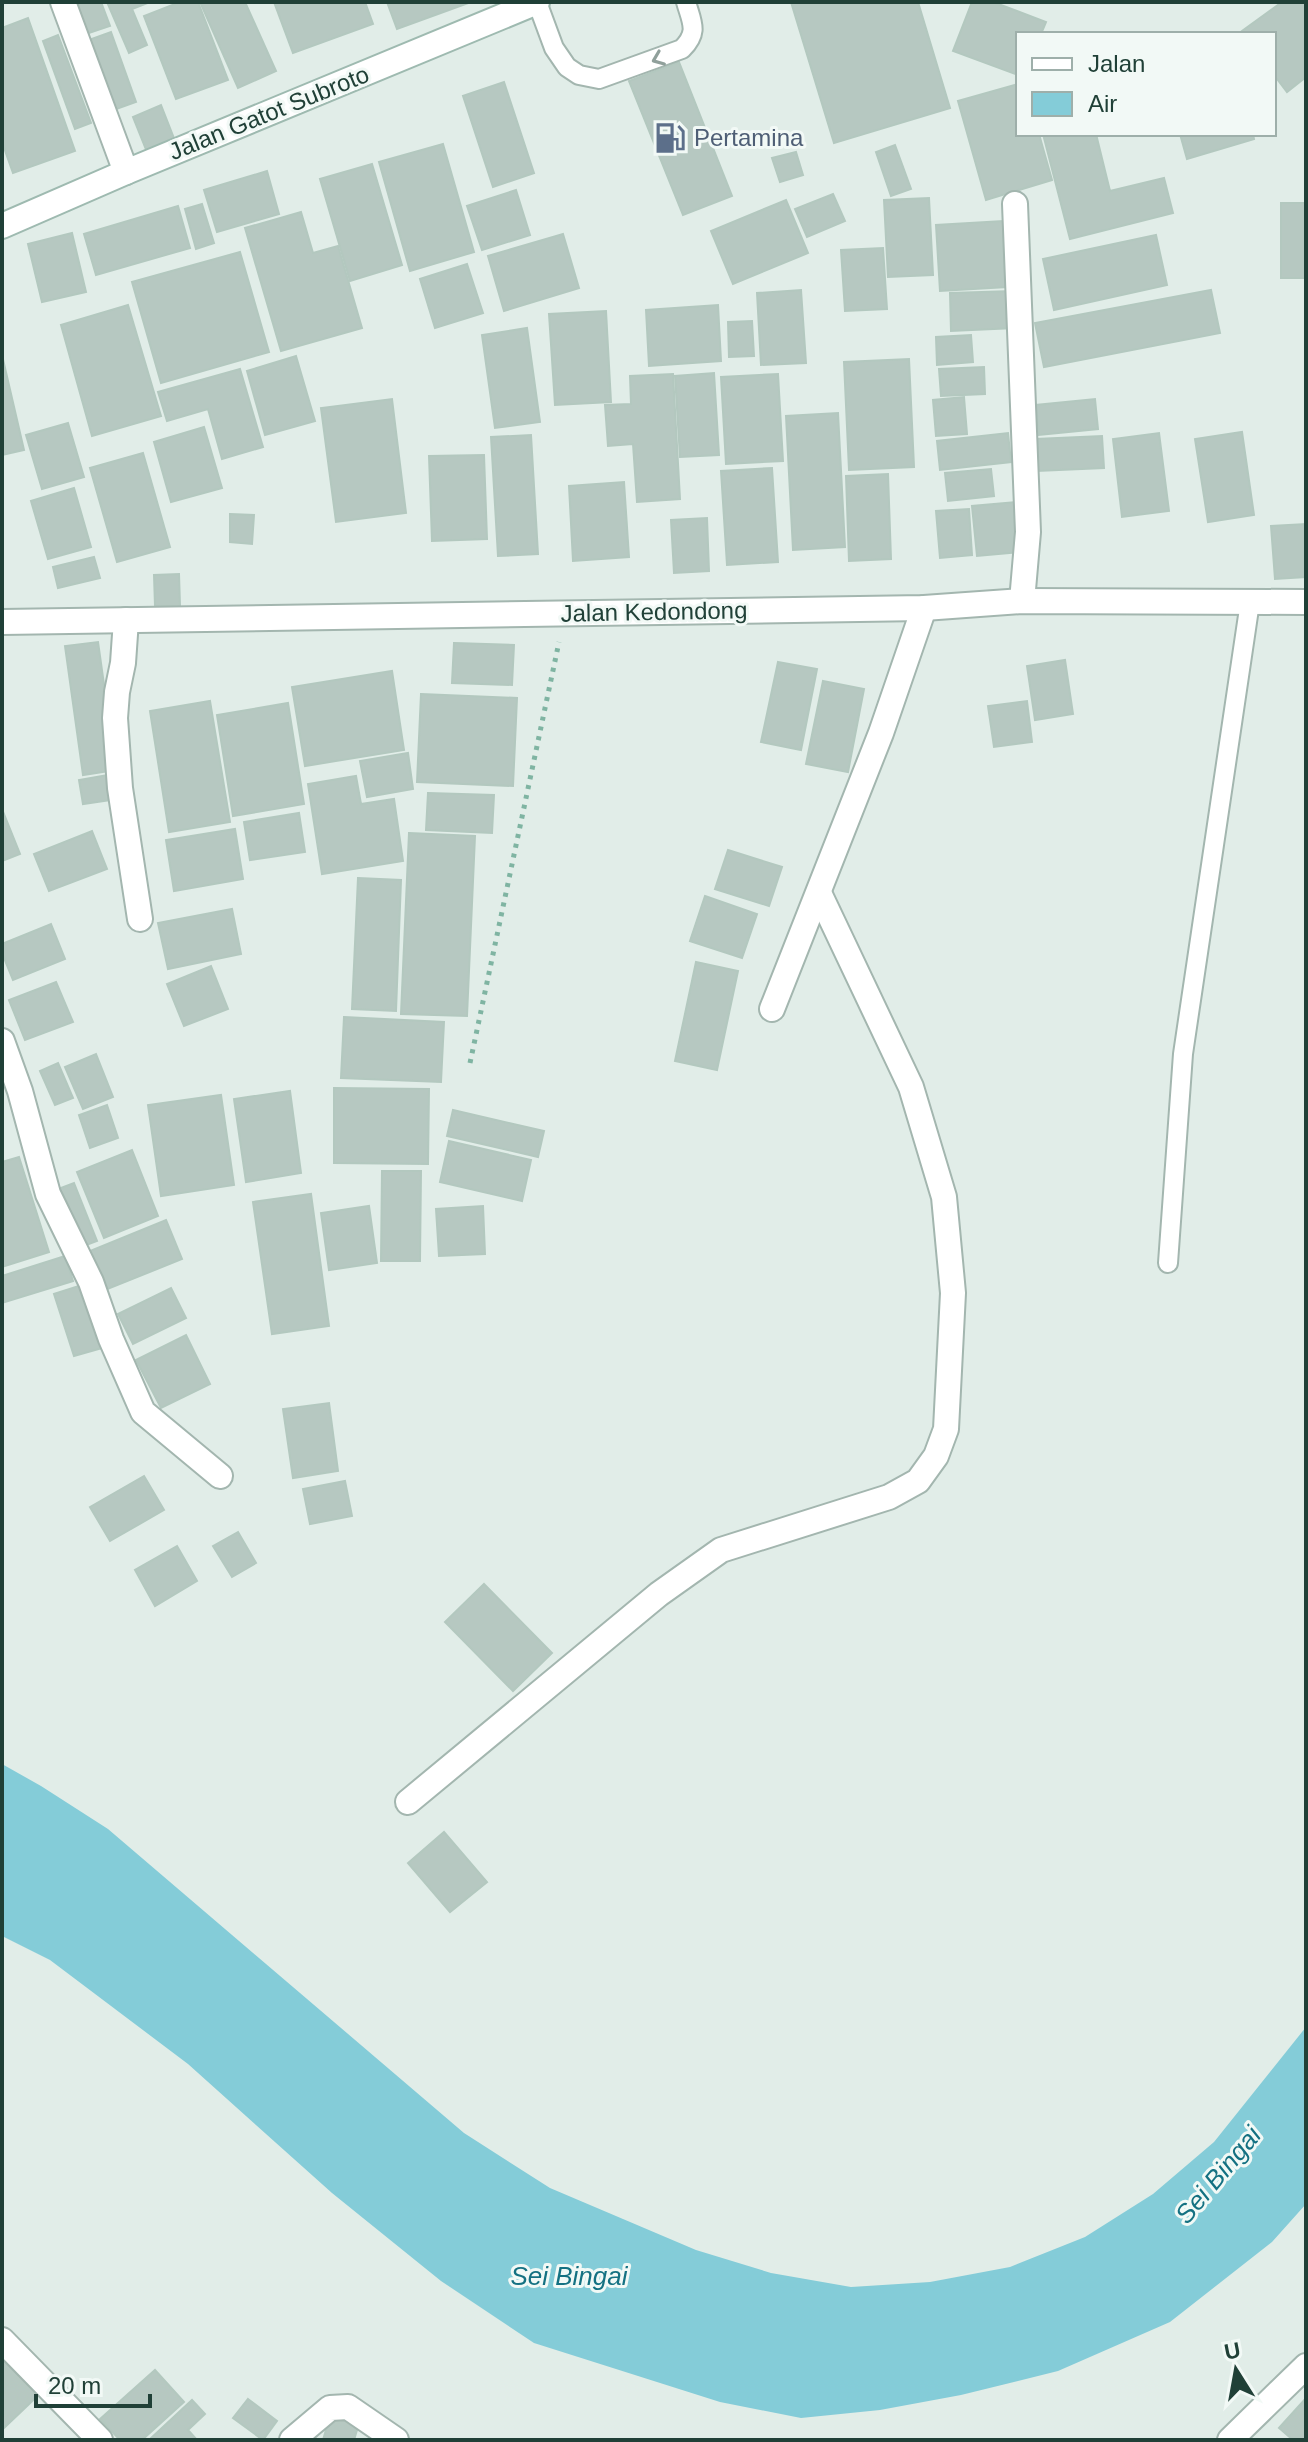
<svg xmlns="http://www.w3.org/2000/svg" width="1308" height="2442" font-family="Arial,sans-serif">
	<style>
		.water { fill: #84ccd8 }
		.building { fill: #b6c8c1; stroke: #b3c8bf; stroke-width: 2 }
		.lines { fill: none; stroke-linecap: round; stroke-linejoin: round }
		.service-casing { stroke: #a3b6af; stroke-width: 22 }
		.minor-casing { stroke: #a3b6af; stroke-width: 28 }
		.secondary-casing { stroke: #9ebab0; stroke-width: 28 }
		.path { stroke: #7fb4a2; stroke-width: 5; stroke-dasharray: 4 6; stroke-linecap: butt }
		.service { stroke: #fff; stroke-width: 18 }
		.minor { stroke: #fff; stroke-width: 24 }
		.secondary { stroke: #fff; stroke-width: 24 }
		.oneway { stroke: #90a09b }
		.labels { text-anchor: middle; stroke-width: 6; stroke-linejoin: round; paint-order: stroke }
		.street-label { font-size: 24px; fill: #204037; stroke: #f2f9f6 }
		.service-label { font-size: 24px; fill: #4e5e75; stroke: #f2f9f6; text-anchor: start }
		.water-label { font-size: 26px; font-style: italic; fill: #147182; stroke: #f2f9f6 }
	</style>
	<rect width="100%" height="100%" fill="#e1ede8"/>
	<path class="water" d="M2,1764l39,22 67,43 356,304 86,55 146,62 75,23 80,14 79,-5 80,-15 75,-30 68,-43 61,-52 92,-115v177l-34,38 -102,80 -112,49 -97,24 -81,15 -79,8 -81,-16 -186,-59 -93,-62 -109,-88 -144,-129 -138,-104 -48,-24z"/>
	<g class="building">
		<path d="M68,2h33l9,24 -30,10z"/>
		<path d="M107,2h43l-18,7 15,36 -18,8z"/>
		<path d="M180,2h18l30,78 -52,19 -32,-83z"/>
		<path d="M200,2h45l31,69 -38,17z"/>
		<path d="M274,2h91l8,22 -80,29z"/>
		<path d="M387,2h84l-74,27z"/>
		<path d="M791,2h127l32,106 -116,35z"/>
		<path d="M972,2h21l53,20 -5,12h-23v41l-65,-24z"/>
		<path d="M1282,2h24v75l-19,15 -13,-17v-41h-30l-2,-3z"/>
		<path d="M28,18l47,133 -62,22 -11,-31v-114z"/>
		<path d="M111,32l25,70 -28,10 -25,-70z"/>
		<path d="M58,35l33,88 -16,6 -32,-88z"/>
		<path d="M679,62l53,134 -49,19 -54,-134z"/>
		<path d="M504,82l30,91 -41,14 -30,-91z"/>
		<path d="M1018,84v50h21l13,46 -66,20 -28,-99z"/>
		<path d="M161,105l14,36 -28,11 -14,-35z"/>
		<path d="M1043,134h53l14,57 54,-13 9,35 -103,26z"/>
		<path d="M1180,134h73l1,5 -67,20z"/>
		<path d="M443,144l31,108 -64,19 -31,-109z"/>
		<path d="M895,145l16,44 -20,7 -15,-44z"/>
		<path d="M796,152l7,23 -23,7 -8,-24z"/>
		<path d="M372,164l30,101 -52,16 -30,-102z"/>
		<path d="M267,171l12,43 -62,18 -13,-42z"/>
		<path d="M516,190l14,45 -48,15 -15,-44z"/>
		<path d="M833,194l12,27 -38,16 -12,-28z"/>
		<path d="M929,198l4,77 -45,2 -4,-77z"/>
		<path d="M786,200l22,53 -75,31 -22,-53z"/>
		<rect x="1281" y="203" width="25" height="75"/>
		<path d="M202,204l12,39 -18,6 -11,-40z"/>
		<path d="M178,206l12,42 -94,27 -12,-41z"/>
		<path d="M301,212l12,41 25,-7 24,82 -81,23 -36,-123z"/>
		<path d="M1003,221l4,66 -67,4 -4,-66z"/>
		<path d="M72,233l14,59 -44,10 -14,-58z"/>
		<path d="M563,234l16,54 -75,23 -16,-55z"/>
		<path d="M1156,235l11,50 -113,25 -11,-51z"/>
		<path d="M883,248l4,61 -42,2 -4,-61z"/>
		<path d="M240,252l29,100 -108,31 -29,-101z"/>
		<path d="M467,264l16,49 -48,15 -15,-49z"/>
		<path d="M801,290l5,73 -45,2 -4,-72z"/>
		<path d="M1211,290l9,43 -176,34 -9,-44z"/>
		<path d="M1013,291l2,37 -64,3 -1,-38z"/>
		<path d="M128,305l33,111 -69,20 -31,-111z"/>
		<path d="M718,305l3,56 -72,5 -3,-56z"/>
		<path d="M606,311l5,91 -56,3 -6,-91z"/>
		<path d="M752,321l2,35 -25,1 -1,-35z"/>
		<path d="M527,328l13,94 -45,6 -13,-93z"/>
		<path d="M971,335l2,27 -36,3 -1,-28z"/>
		<path d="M2,355l22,95 -22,5z"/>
		<path d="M296,356l19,65 -50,14 -18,-64z"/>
		<path d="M909,359l5,108 -65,3 -5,-108z"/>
		<path d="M984,367l1,27 -44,2 -2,-27z"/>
		<path d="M240,369l23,78 -41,12 -14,-50 -41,12 -9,-29z"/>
		<path d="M714,373l5,82 -39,2 -5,-81z"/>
		<path d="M673,374l7,125 -43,3 -4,-58 -25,2 -3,-41 26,-1 -1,-28z"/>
		<path d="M778,374l5,87 -57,3 -5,-87z"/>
		<path d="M964,397l3,37 -31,2 -3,-36z"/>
		<path d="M392,399l14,114 -70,9 -15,-114z"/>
		<path d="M1095,399l3,30 -59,6 -3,-30z"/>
		<path d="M838,413l7,134 -52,3 -7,-134z"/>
		<path d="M68,423l16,54 -42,12 -16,-54z"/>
		<path d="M204,427l18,61 -51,14 -17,-60z"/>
		<path d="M1242,432l12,83 -46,7 -13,-83z"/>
		<path d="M1008,433l3,29 -71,8 -3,-29z"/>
		<path d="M1159,433l10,78 -47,6 -9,-78z"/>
		<path d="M531,435l7,119 -40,2 -7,-119z"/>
		<path d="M1102,436l2,32 -67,3 -1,-32z"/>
		<path d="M143,453l27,94 -53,15 -27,-94z"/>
		<path d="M484,455l3,84 -55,2 -3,-85z"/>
		<path d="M772,468l6,94 -51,3 -6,-94z"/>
		<path d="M991,469l3,27 -46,5 -3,-28z"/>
		<path d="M888,474l3,85 -42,2 -3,-85z"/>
		<path d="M624,482l5,75 -56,4 -4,-75z"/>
		<path d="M74,488l17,59 -43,12 -17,-58z"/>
		<path d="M1016,502l5,50 -44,4 -5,-50z"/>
		<path d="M969,509l3,46 -32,3 -4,-47z"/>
		<path d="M230,514l24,1 -2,29 -22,-2z"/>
		<path d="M707,518l2,53 -35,2 -3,-53z"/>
		<path d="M1306,524v53l-31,2 -4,-53z"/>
		<path d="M94,557l6,21 -42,10 -5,-21z"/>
		<path d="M179,574l1,32h-25l-1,-31z"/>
		<path d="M98,642l18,128 -33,5 -18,-129z"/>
		<path d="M454,643l60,2 -2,40 -60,-2z"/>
		<path d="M1065,660l8,54 -38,6 -8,-54z"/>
		<path d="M778,662l39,7 -16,81 -40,-8z"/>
		<path d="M392,671l12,79 -99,16 -13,-79z"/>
		<path d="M823,681l41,8 -16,83 -42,-8z"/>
		<path d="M421,694l96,4 -4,88 -96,-4z"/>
		<path d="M210,701l20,121 -61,10 -19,-121z"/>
		<path d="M1027,701l5,41 -38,5 -6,-41z"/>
		<path d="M288,703l16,101 -71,12 -16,-101z"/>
		<path d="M408,753l5,36 -46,8 -7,-36z"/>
		<path d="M114,774l4,25 -35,5 -4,-24z"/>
		<path d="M356,776l5,28 33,-5 9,62 -81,13 -14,-90z"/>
		<path d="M428,793l66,2 -2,38 -66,-3z"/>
		<path d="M2,809l18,45 -18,7z"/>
		<path d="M299,813l6,39 -55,8 -6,-38z"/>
		<path d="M235,829l8,50 -69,12 -8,-51z"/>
		<path d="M92,831l15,38 -58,22 -15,-37z"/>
		<path d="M409,833l66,3 -8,180 -66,-2z"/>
		<path d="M728,850l54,17 -13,39 -54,-17z"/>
		<path d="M358,878l43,2 -5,131 -44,-2z"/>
		<path d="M705,896l52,18 -15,44 -52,-17z"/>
		<path d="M232,909l9,45 -73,15 -10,-46z"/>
		<path d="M51,924l14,35 -52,21 -11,-27v-9z"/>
		<path d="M696,962l42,9 -21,99 -42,-9z"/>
		<path d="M211,966l17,43 -44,17 -17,-42z"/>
		<path d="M56,982l17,40 -48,18 -16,-40z"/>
		<path d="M344,1017l100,5 -3,60 -100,-4z"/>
		<path d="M96,1054l17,43 -30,12 -18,-42z"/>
		<path d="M58,1063l15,35 -18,7 -15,-34z"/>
		<path d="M334,1088l95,1 -1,75 -94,-1z"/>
		<path d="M290,1091l11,82 -55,9 -12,-83z"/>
		<path d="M221,1095l13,90 -73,11 -13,-91z"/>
		<path d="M107,1105l11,33 -28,10 -11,-33z"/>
		<path d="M453,1110l91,21 -6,26 -91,-21z"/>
		<path d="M449,1141l82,19 -9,41 -82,-19z"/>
		<path d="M132,1150l26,66 -54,22 -27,-66z"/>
		<path d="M19,1157l30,95 -47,15v-105z"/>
		<path d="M382,1171h39l-1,90h-39z"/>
		<path d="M74,1183l23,58 -16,6 -23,-58z"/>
		<path d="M311,1194l18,132 -57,8 -19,-132z"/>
		<path d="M369,1206l8,57 -48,7 -8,-57z"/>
		<path d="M483,1206l2,48 -46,2 -3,-47z"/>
		<path d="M166,1220l16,39 -77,31 -15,-39z"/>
		<path d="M65,1256l8,25 -71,22v-27z"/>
		<path d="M82,1285l20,63 -28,8 -20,-62z"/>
		<path d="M171,1288l15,30 -53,26 -15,-30z"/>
		<path d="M186,1335l24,49 -49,24 -25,-48z"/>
		<path d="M329,1403l9,68 -45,7 -10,-69z"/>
		<path d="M144,1476l20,34 -54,31 -20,-34z"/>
		<path d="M345,1481l7,35 -42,8 -7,-35z"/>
		<path d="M238,1532l18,31 -24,14 -19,-31z"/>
		<path d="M177,1546l20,35 -42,25 -20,-36z"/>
		<path d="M484,1584l68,69 -39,38 -68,-69z"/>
		<path d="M444,1832l43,50 -37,30 -42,-49z"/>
		<path d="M2,2341l45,46 -45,43z"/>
		<path d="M155,2370l29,32 -42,38h-22l-20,-21z"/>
		<path d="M1306,2398v42h-13l-14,-12z"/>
		<path d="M248,2399l29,22 -14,19 -30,-22z"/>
		<path d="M192,2400l13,14 -17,16 9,10h-48z"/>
		<path d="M331,2413l29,7 -6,20h-31z"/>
	</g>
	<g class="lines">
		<defs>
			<g id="service">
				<path d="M537,2l17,46 13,19 12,8 20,4 83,-30c17,-17 10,-26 4,-47"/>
				<path d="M1168,1263l15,-209 67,-452"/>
			</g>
			<g id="minor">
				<path d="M63,2l63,170"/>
				<path d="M1015,204l13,328 -6,69"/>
				<path d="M126,620l-3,43 -6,29 -2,26 5,70 20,131"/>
				<path d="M2,622l922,-14 98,-7 284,1"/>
				<path d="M772,1009l109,-276 43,-125"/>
				<path d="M2,1041l18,50 28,103 43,88 20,57 32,73 77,64"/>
				<path d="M408,1802l251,-208 62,-44 168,-53 29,-16 18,-25 10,-27 7,-136 -9,-96 -33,-110 -92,-194"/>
				<path d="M2,2340l98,100"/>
				<path d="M292,2440l38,-32 18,-1 48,33"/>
				<path d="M1230,2440l76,-74"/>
			</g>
			<path id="secondary" d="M2,226l124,-54 411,-170"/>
		</defs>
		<use href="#service" class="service-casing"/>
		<use href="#minor" class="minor-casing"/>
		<use href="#secondary" class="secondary-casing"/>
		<path class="path" d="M470,1063l89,-421"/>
		<use href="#service" class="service"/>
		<use href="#minor" class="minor"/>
		<use href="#secondary" class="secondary"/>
	</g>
	<defs><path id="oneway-chevron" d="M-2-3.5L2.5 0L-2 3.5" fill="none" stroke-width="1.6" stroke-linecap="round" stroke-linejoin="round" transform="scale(2)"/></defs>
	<use class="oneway" href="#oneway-chevron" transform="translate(658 59) rotate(158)"/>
	<defs>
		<symbol id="fuel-bare" viewBox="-9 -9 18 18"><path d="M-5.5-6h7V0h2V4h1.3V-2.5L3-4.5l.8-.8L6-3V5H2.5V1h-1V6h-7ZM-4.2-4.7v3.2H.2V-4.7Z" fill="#5c6f8a" stroke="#f2f9f6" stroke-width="2.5" paint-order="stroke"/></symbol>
	</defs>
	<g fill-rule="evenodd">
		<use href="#fuel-bare" x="648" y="116" width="44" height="44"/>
	</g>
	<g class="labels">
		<g class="street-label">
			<text transform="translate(269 113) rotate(-22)" y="8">Jalan Gatot Subroto</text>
			<text transform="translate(654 612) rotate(-1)" y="8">Jalan Kedondong</text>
		</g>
		<g class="service-label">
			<text x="694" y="146">Pertamina</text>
		</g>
		<g class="water-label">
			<text transform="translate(1218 2175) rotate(-50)" y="9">Sei Bingai</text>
			<text x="569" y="2285">Sei Bingai</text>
		</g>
	</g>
	<rect width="1308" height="2442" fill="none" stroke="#204037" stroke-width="8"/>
	<rect x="1016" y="32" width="260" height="104" fill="#f2f9f6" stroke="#9eafaa" stroke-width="2"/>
	<rect x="1032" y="58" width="40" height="12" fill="#ffffff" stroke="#9eafaa" stroke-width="2"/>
	<text x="1088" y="72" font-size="24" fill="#204037">Jalan</text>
	<rect x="1032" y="92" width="40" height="24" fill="#84ccd8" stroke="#9eafaa" stroke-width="2"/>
	<text x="1088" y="112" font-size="24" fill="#204037">Air</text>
	<g transform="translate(1236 2370) rotate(349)" stroke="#f2f9f6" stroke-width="6" paint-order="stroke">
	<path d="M0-6L14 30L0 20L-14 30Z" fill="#204037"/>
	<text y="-12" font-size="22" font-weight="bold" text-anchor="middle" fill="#204037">U</text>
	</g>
	<path d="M36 2394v12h114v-12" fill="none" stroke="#204037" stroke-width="4"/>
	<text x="48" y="2394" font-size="24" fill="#204037" stroke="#f2f9f6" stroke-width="6" paint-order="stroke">20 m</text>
</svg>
